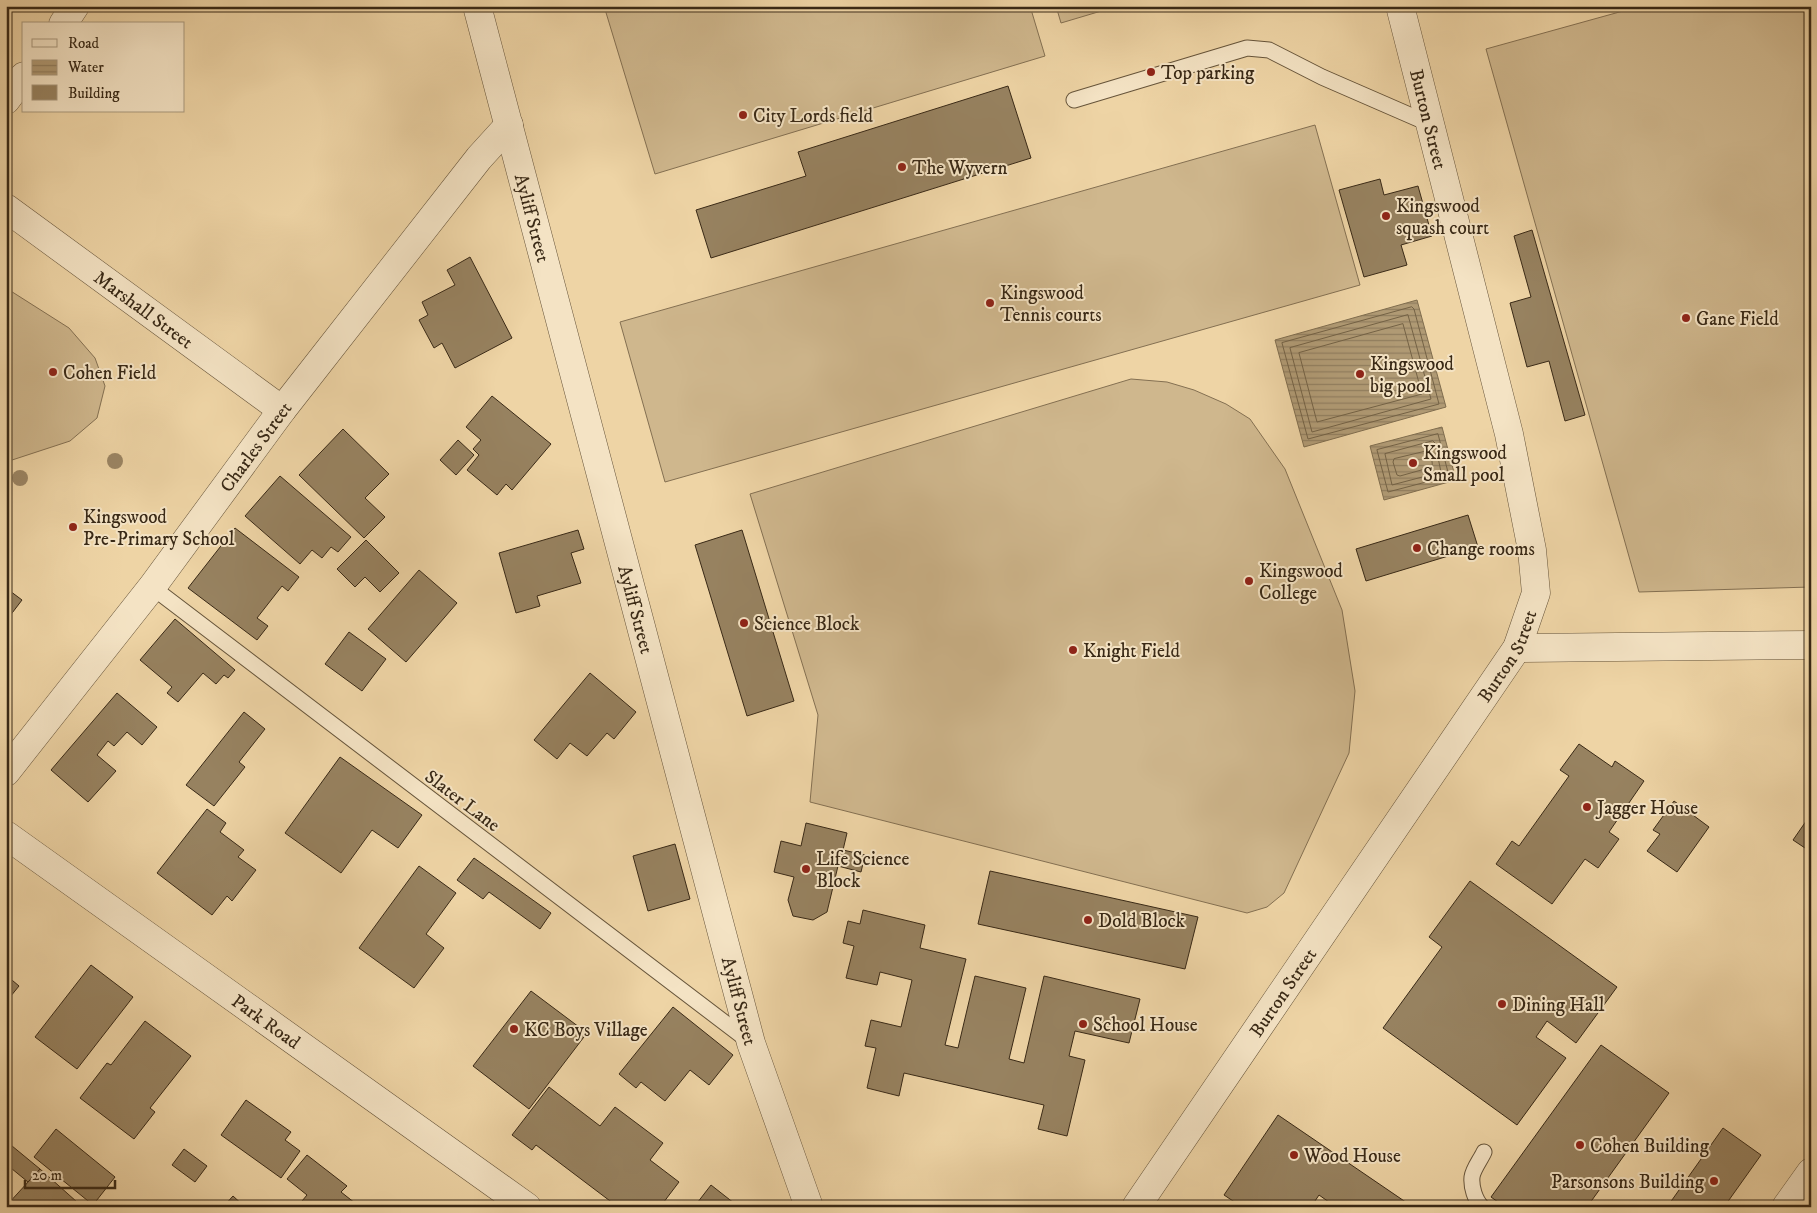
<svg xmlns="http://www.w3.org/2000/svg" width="1817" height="1213" font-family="'IM FELL DW Pica',serif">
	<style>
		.grass { fill: #cfb78d; stroke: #847052 }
		.water { fill: url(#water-rules); stroke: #806d4e }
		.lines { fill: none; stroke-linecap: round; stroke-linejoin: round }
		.shore { stroke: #746245; stroke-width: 1 }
		.building { fill: #978260; stroke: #392916 }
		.service-casing { stroke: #66543a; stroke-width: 17 }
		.minor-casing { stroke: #66543a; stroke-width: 29 }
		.service { stroke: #f4e3c4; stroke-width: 15 }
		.minor { stroke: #f4e3c4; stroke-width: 28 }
		.tree { fill: #9b8564 }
		.poi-dot { fill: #8f2418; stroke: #f4e3c4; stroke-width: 2 }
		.labels { text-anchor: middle; stroke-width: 4; stroke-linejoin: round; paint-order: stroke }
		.poi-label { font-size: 19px; fill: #392916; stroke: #f4e3c4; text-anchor: start }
		.street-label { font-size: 19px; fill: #392916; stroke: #f4e3c4 }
	</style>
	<defs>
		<pattern id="water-rules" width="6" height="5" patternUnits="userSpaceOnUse" patternTransform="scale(1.25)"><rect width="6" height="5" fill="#b09a74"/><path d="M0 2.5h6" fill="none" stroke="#907e5e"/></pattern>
	</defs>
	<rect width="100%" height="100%" fill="#eed4a5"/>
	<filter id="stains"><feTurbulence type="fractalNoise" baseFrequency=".004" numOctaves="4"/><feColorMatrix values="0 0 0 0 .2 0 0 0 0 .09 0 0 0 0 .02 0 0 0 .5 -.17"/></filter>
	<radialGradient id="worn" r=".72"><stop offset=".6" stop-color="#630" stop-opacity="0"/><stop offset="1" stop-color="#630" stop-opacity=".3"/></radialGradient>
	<g class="grass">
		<path d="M604,6h426l15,50 -390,118z"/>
		<path d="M1056,6h62l-57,17z"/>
		<path d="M1641,6h170v581l-172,5 -153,-543z"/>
		<path d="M1315,125l45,160 -695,197 -45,-160z"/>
		<path d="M6,288l63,40 26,30 10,28 -8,32 -27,23 -64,21z"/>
		<path d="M1131,379l36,3 27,8 32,14 24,15 35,50 57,141 13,81 -6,62 -65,140 -17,14 -20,6 -437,-111 8,-87 -68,-221z"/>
	</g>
	<g class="water">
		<path d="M1417,300l29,107 -142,40 -29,-107z"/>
		<path d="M1442,427l14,53 -72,20 -14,-54z"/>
	</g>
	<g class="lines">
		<g class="shore">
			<path d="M1412,307l2,2 25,95 -131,35 -26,-96z"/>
			<path d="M1408,315l23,84 -119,33 -22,-84z"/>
			<path d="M1403,324l19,70 -105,28 -18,-69z"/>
			<path d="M1438,434l11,42 -61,16 -11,-42z"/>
			<path d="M1433,441l2,2 6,29 -49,13 -7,-31z"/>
			<path d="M1427,451c4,2 6,12 5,16l-32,9 -3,-1 -4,-13 1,-3z"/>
		</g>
	</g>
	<g class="building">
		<path d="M1008,86l23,72 -320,100 -15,-48 110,-34 -8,-24z"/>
		<path d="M1380,179l4,16 34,-9 14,50 -31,9 6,20 -43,12 -25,-87z"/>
		<path d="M1532,230l53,185 -20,6 -16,-60 -22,6 -17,-64 21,-6 -17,-61z"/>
		<path d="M470,257l42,81 -57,30 -13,-25 -8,5 -15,-28 9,-5 -6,-13 33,-17 -8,-15z"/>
		<path d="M492,396l59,48 -39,46 -6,-6 -9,11 -30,-25 12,-15 -6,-6 8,-9 -15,-13z"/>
		<path d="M343,429l46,45 -24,24 20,19 -21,21 -65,-63z"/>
		<path d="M458,440l16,15 -18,20 -16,-15z"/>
		<path d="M280,476l71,61 -13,15 -7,-5 -9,11 -10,-8 -12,14 -55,-48z"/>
		<path d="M1468,515l10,32 -112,34 -10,-32z"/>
		<path d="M235,528l64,49 -11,14 -6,-5 -25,32 11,8 -11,14 -69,-52z"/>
		<path d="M578,530l6,19 -13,4 10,30 -44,13 3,10 -24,7 -17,-60z"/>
		<path d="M742,530l52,171 -47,15 -52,-171z"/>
		<path d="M366,540l33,33 -19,19 -15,-15 -10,10 -18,-18z"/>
		<path d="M419,570l38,33 -51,59 -38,-33z"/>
		<path d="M6,588l16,12 -16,21z"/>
		<path d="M175,619l60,51 -7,8 -4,-3 -8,9 -13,-11 -25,29 -11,-9 5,-6 -32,-27z"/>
		<path d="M349,632l37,27 -24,32 -37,-27z"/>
		<path d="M590,673l46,39 -22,27 -7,-6 -20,23 -17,-13 -13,16 -23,-19z"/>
		<path d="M117,693l40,34 -15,18 -15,-13 -13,14 -6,-5 -11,14 19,16 -28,31 -37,-32z"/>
		<path d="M244,712l21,17 -26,33 6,5 -31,39 -28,-21z"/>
		<path d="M1579,744l33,23 3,-6 29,20 -35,51 10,7 -21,29 -13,-9 -33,45 -56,-40 16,-23 7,5 50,-70 -9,-6z"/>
		<path d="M340,757l82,58 -24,33 -26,-18 -31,43 -56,-40z"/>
		<path d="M1674,801l35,26 -32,45 -30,-21 13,-17 -7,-4z"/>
		<path d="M207,809l19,14 -6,9 24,18 -6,7 18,13 -24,31 -5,-5 -15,19 -55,-42z"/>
		<path d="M1811,814v38l-18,-12z"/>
		<path d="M806,823l41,10 -4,17 22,5 -4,17 -23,-6 -11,46 -14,8 -20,-4 -5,-16 6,-23 -20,-5 7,-31 20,5z"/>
		<path d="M675,844l15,55 -42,12 -15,-55z"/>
		<path d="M474,858l77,55 -11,16 -51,-37 -6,7 -26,-19z"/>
		<path d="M419,866l37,27 -30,41 18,14 -30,40 -55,-40z"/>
		<path d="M990,871l208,46 -13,52 -207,-45z"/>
		<path d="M1470,881l147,106 -41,56 -29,-22 -11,16 30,21 -49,67 -134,-97 59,-81 -13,-10z"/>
		<path d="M863,910l62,15 -5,23 46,11 -21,86 13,3 17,-72 51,12 -17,71 15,4 20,-87 96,23 -11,44 -54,-12 -6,25 16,4 -18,76 -29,-7 6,-24 -140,-32 -5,23 -32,-8 9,-40 -11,-2 6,-26 30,7 11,-47 -32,-8 -3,13 -31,-7 8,-32 -11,-3 5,-22 12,3z"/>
		<path d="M91,965l42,32 -56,72 -42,-32z"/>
		<path d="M6,975l13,11 -13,16z"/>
		<path d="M531,991l56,42 -58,76 -56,-43z"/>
		<path d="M673,1007l60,48 -24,30 -19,-15 -25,31 -24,-19 -5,6 -17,-14z"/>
		<path d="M145,1021l46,35 -41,52 5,4 -21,27 -54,-41 27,-35 4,2z"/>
		<path d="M1601,1045l68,48 -82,114h-82l-14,-10z"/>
		<path d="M549,1087l51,39 15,-19 48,36 -13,17 29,22 -19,25h-42l-82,-62 -4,5 -20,-15z"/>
		<path d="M246,1100l45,32 -6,8 15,11 -19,27 -60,-43z"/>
		<path d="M1278,1115l135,92h-77l-17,-12 -8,12h-69l-18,-12z"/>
		<path d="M1723,1128l38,27 -37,52h-57z"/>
		<path d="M56,1129l59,48 -22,28 -59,-48z"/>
		<path d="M6,1141l34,28 -12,13 -22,-18z"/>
		<path d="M184,1149l23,17 -12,16 -23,-17z"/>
		<path d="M307,1155l40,31 -6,6 19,15h-63l10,-12 -20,-16z"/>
		<path d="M40,1169l37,33 -4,5h-63l-3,-2z"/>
		<path d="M711,1185l28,22h-45z"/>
		<path d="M233,1196l12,11h-22z"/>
	</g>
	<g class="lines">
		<defs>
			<g id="service">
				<path d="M1074,100l173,-52 22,2 53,27 108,47"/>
				<path d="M152,587l598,455"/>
				<path d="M1482,1207c-7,-7 -11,-20 -10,-30 1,-8 9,-18 12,-25"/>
			</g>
			<g id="minor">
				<path id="s1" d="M477,6l274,1037 58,164"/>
				<path d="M63,24l12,-18"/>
				<path d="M6,100l18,-24"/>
				<path id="s2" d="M6,208l276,202"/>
				<path d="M1517,648l294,-3"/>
				<path id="s3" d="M6,772l146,-185 130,-177 197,-252 30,-33"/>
				<path id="s4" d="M6,835l521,372"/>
				<path id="s5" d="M1136,1207l381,-559 19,-55 -4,-43 -23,-116 -109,-428"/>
				<path d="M1786,1207l25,-35"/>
			</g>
		</defs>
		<use href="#service" class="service-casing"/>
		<use href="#minor" class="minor-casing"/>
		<use href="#service" class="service"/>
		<use href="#minor" class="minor"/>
	</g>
	<g class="tree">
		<circle cx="115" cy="461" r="8"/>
		<circle cx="20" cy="478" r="8"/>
	</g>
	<g class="poi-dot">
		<circle cx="1151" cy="72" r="5"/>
		<circle cx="743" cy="115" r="5"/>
		<circle cx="902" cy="167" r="5"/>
		<circle cx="1386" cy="216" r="5"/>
		<circle cx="990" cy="303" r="5"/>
		<circle cx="1686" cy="318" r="5"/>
		<circle cx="53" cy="372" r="5"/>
		<circle cx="1360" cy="374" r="5"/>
		<circle cx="1413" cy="463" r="5"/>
		<circle cx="73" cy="527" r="5"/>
		<circle cx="1417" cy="548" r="5"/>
		<circle cx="1249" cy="581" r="5"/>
		<circle cx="744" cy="623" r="5"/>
		<circle cx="1073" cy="650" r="5"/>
		<circle cx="1587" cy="807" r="5"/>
		<circle cx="806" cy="869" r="5"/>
		<circle cx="1088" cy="920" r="5"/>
		<circle cx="1502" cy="1004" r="5"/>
		<circle cx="1083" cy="1024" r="5"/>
		<circle cx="514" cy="1029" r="5"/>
		<circle cx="1580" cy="1145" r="5"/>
		<circle cx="1294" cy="1155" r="5"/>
		<circle cx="1714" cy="1181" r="5"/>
	</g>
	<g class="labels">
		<g class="poi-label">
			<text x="1161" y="79">Top parking</text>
			<text x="753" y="122">City Lords field</text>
			<text x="912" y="174">The Wyvern</text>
			<text x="1396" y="212">Kingswood<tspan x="1396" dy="22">squash court</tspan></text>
			<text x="1000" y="299">Kingswood<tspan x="1000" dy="22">Tennis courts</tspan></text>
			<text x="1696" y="325">Gane Field</text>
			<text x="1370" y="370">Kingswood<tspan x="1370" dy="22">big pool</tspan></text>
			<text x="63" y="379">Cohen Field</text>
			<text x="1423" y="459">Kingswood<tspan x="1423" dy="22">Small pool</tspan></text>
			<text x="83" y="523">Kingswood<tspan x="83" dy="22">Pre-Primary School</tspan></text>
			<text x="1427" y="555">Change rooms</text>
			<text x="1259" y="577">Kingswood<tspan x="1259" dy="22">College</tspan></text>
			<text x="754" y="630">Science Block</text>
			<text x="1083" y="657">Knight Field</text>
			<text x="1597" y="814">Jagger House</text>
			<text x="816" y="865">Life Science<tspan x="816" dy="22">Block</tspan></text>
			<text x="1098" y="927">Dold Block</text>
			<text x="1512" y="1011">Dining Hall</text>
			<text x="1093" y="1031">School House</text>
			<text x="524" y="1036">KC Boys Village</text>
			<text x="1590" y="1152">Cohen Building</text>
			<text x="1304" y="1162">Wood House</text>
			<text x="1704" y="1188" text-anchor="end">Parsonsons Building</text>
		</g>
		<g class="street-label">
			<text transform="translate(1429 119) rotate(76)" y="7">Burton Street</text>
			<text dy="7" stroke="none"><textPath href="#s1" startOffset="219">Ayliff Street</textPath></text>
			<text dy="7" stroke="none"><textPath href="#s2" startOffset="171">Marshall Street</textPath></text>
			<text dy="7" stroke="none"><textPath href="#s3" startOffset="410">Charles Street</textPath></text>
			<text dy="7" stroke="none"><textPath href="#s1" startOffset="624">Ayliff Street</textPath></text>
			<text dy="7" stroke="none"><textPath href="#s5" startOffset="665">Burton Street</textPath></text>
			<text transform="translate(463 800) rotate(37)" y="7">Slater Lane</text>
			<text dy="7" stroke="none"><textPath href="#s5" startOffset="260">Burton Street</textPath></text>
			<text dy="7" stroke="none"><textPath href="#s1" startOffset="1029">Ayliff Street</textPath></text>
			<text dy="7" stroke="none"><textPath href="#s4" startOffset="320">Park Road</textPath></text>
		</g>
	</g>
	<rect width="1817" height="1213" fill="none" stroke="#eed4a5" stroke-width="25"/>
	<rect x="8" y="8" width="1802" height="1198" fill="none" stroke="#392916" stroke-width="2.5"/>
	<rect x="12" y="12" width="1792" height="1188" fill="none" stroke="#392916"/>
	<rect x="22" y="22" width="162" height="90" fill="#f4e3c4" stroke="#a9997e"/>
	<rect x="32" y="39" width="25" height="8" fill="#f4e3c4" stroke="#a9997e"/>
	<text x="68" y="48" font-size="15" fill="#392916">Road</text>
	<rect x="32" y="60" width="25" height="15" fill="url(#water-rules)" stroke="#a9997e"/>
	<text x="68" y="72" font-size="15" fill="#392916">Water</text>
	<rect x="32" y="85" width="25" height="15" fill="#978260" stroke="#a9997e"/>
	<text x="68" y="98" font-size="15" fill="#392916">Building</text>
	<path d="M25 1180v8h90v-8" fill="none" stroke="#392916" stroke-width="2.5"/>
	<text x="32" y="1180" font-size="15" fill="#392916" stroke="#f4e3c4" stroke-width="4" paint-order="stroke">20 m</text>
	<rect width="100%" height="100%" filter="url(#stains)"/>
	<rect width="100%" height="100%" fill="url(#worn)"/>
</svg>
